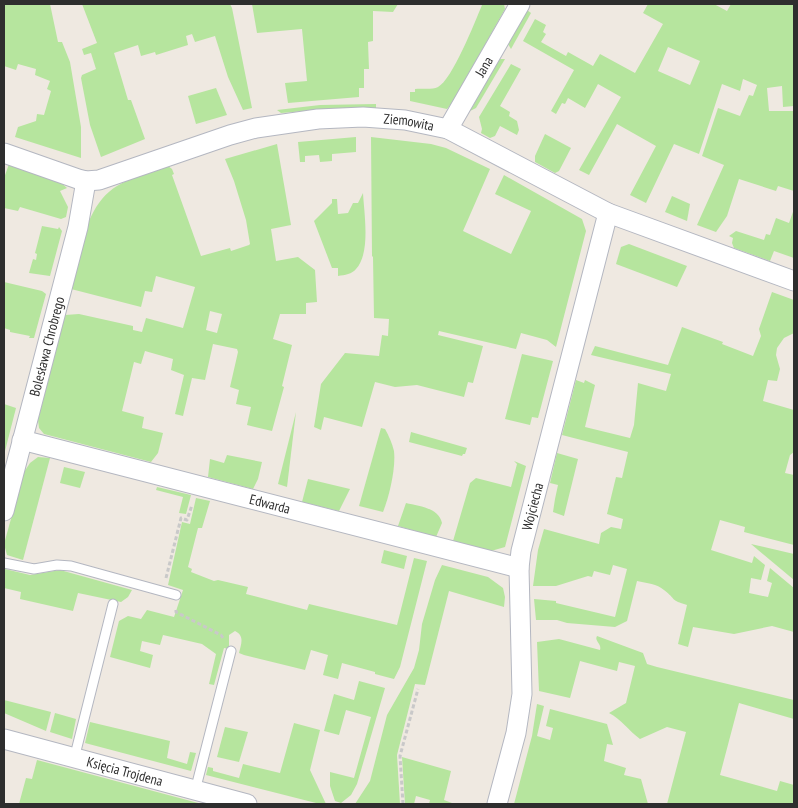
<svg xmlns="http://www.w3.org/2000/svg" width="798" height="808" font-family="'PT Sans Narrow',sans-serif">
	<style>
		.green { fill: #b6e59e; fill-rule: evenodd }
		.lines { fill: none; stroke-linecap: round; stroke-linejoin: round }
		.lane-casing { stroke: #b4b7c1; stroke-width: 11 }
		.street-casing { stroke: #b4b7c1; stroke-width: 21 }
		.path { stroke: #c9c9c9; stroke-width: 3; stroke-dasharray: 4 2.5; stroke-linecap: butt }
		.lane { stroke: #fff; stroke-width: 9 }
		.street { stroke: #fff; stroke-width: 19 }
		.labels { text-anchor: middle; stroke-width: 5; stroke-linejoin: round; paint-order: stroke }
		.street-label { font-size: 14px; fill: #2e2e2e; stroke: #fff }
	</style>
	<rect width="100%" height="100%" fill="#efe9e1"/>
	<g class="green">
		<path d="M4,4h46l8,38h4l8,20 11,65v31l-66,-21 3,-10 18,-6 1,-7 7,1 7,-24 -4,-2 3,-8 -15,-6 1,-6 -18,-5 -2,6 -12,-4z"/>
		<path d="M82,4h148l2,4 20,100 -9,2 -15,-33 -13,-41 -20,6 -3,-8 -6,2 2,9 -32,10 -1,-3 -14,4 -3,-11 -24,8 14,47h3l14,39 -44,18 -11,-32 -9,-47 1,-3 14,-6 -5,-16 -7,2 -2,-6 15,-6z"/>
		<path d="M252,4h146l-5,8 -20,-1v30l-5,1 1,27h-5v19h-5v9l-71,6 -3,-20 22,-2 -5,-52 -45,4z"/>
		<path d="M480,4h12l3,1 1,-1h8l1,5 -51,91 -7,9 -37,-8v-9h5v-3c7,-1 17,1 23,-2 14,-7 37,-65 44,-82z"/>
		<path d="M648,4h66l13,7 4,-7h63v102l-11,1 -1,-21 -15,2 2,23h25v80l-16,-5 -2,5 -37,-12 -12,37 -11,16 -19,-7 27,-60 -22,-9 16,-48 22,8 9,-21 4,1 4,-11 -14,-6 -3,12 -18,-7 -23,70 -25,-10 -28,59 -16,-8 26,-49 -39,-22 -28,51 -10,-5 42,-73 -23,-13 -13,24 -17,-10 -3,6 -3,-1 -6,11 -5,-3 23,-41 -51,-29 12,-22 11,6 -3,7 3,2 -5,8 25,14 2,-4 25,14 7,-12 35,19 28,-49 -20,-11zM668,47l32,14 -10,24 -32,-14z"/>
		<path d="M527,10l4,3 -20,36 -3,-5z"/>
		<path d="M499,59h6l-29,49 -6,3z"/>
		<path d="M511,64l10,5 -21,37 10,6 -1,4 8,5 2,9 -2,5 -17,-9 -5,10 -5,2 -9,-5 1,-4 -3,-12z"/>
		<path d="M216,88l11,27 -31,9 -8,-28z"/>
		<path d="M376,104v4l-46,1 -49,4 -4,-3 43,-5z"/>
		<path d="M545,134l26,14 -12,23 -4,2 -20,-11v-6z"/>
		<path d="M356,137v15l-24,2v7l-12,1 -1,-7 -14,1v6h-5l-2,-20z"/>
		<path d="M371,137l60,7 15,4 44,21 -27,62 48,23 20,-43 -36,-17 9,-19 78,44 4,12 -30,116 -9,-7 -26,-7 -5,16 -77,-18 -1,4 45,11 -10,37 -5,-1 -4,15 -47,-12 -22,2 -20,-5 -13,45 -38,-10 -3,13 -7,-3 7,-43 24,-31 34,3 3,-21 6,1 1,-17 -15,-1 -1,-61 -1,-1z"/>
		<path d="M277,144l14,81 -20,4 5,32 22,-4 17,13 2,32 -11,1v11h-26l-7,25 19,6 -10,41 2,1 -12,44 -25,-6 4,-18 -15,-3 3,-14 -9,-3 8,-35 -1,-3 -24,-5 -8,36 -13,-2 -9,38 -8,-2 9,-39 -13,-5 2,-11 -28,-8 -4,13 -7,-2 -12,49 22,6 -2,11 21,5 -5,20 -7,9 -107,-28 -5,-6 -1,-8 27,-105 14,-1 54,12v4l9,2 4,-14 37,10 12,-41 -39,-11 -4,16 -7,-1 -4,16 -70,-18c9,-35 13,-83 46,-103 15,-9 34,-14 51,-20l4,3 2,5 -2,1 29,81 29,-8 1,3 18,-6 1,-1 -4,-24 -12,-39 -9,-22zM210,311l12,3 -5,19 -11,-3z"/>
		<path d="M9,164l49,16 9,8 -7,3 8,16 -2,10 -5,2 -41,-12 -2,4 -14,-3v-30z"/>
		<path d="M363,193c1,20 8,60 -7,76 -4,5 -11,6 -18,7v-8h-6l-18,-47 18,-18v-4h5l1,15 10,-1 5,-10h5z"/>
		<path d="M672,196l18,8 -3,17 -22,-9z"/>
		<path d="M794,209v49l-20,-7 -4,10 -36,-13 -2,-5 1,-5 -4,-2 7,-5 28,9 2,-6 4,1 6,-17 13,5z"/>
		<path d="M42,226l16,3 1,-2 3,4 -12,45 -21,-3 4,-14 3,1 1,-6 -2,-1z"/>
		<path d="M629,244l58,22 -10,21 -61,-23 5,-17z"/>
		<path d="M4,282l38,9 4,3 -12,44h-5l1,-2 -20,-4v-2l-6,-2z"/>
		<path d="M772,292l22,8v33l-10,5 -7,10 -1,7 4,14 -3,12 -9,-1 -5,21 31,9v42l-4,3 -5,18 9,2v70l-50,-13 1,-5 -25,-7 -9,30 41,13 2,-7 11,9 -4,15 -10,-2 -2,15 19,4 4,-14 -5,-2 3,-13 24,20v44l-22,-6 -38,8 -41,-7 -5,20 -10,-3 9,-39c-17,-5 -10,-5 -23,-15 -7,-6 -17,-7 -27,-9l-10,40 -12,6 -48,-4 -10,-3h-21l-2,-21 22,2v2l59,14 12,-48 -14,-4 -3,10 -16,-4 -2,6 -4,-1 -32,10h-23l5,-36 6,-21 55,15 2,-11 10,-6 10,2 2,-10 -16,-5 9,-37 6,1 6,-26 -66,-17 14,-55 8,3 1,-3 10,5 -10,42 45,11 4,-13 4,-42 28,8 5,-17 -80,-19 4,-9 73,19 14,-38 41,15 -1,2 31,12 8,-20 -2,-7z"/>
		<path d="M522,354l31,7 -15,57 -6,-1 -2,8 -25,-6z"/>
		<path d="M4,404l12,4 -12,47z"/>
		<path d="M296,412l-9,75 -9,-3z"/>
		<path d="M381,428l4,1c4,7 7,14 9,22 2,18 -5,46 -11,61l-24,-6z"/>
		<path d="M411,432l56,16 -2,6h-2l-1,2 -53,-14z"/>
		<path d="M557,453l21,6 -14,57 -11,-4 2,-13 3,-14 -8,-2z"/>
		<path d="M227,455l35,7 -4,17 -5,10 -45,-12 2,-18 14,4z"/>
		<path d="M38,457l12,1 -27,102 -16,-5 -3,-11 20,-72 6,-9z"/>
		<path d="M514,461l12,5 -21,81 -14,4 -38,-10 17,-58 6,-5 35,9 6,-23z"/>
		<path d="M64,467l21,5 -5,16 -20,-5z"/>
		<path d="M308,479l42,10 -11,22 -37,-9z"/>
		<path d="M157,487l34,8 -5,19 -7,-1 4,-16 -27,-7z"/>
		<path d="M196,498l14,3 -8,27h-4l-10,39 4,2 -1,3 23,9 4,-1 30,7 -2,7 61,16 2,-6 88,21 17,-67 13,3 -27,106 -6,12 -19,-5v-2l-33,-9 -4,16 -15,-4 5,-20 -17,-5 -6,20 -61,-15 -5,-2c2,-9 6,-17 -4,-22l-6,4v14l-5,-1 -10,37 -5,-1 7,-30 -14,-10 -39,-9 -3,10 -18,-4 -2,10 13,4 -3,13 -40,-11 9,-36 9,-5 13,3 6,-9 27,7 9,-27 -15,-5 14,-63 8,2z"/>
		<path d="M406,503c13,3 33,5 36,20l-6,14 -38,-11z"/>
		<path d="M751,544l43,10v26z"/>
		<path d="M384,550l23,6 -3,13 -23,-6z"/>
		<path d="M442,565l46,12 15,11 2,9 -1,10 -55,-16 -24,94 -10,-1 -18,71 3,49h-45l15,-23 17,-66 27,-47 5,-18 3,-26 13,-44z"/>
		<path d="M5,569l25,6 30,-5 72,20 -4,7 -7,5 -43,-9 -5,18 -53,-12 1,-7 -17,-4z"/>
		<path d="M597,636l46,17 4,11 10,3 137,33v19l-55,-16 -19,72 57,16 3,-10 14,4v19h-127l19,-72 -19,-5 -27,12c-11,-8 -19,-20 -31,-26l17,-10 9,-37 -16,-4 -2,9 -37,-10 -10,37 -31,-7 -2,-49 22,-3 41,11c2,-6 -6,-9 -3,-14z"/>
		<path d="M359,681l26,7 -28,96 -6,11 -10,8 -6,-2 -5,-15v-14l24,6 17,-61 -25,-7 -7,25 -15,-4 10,-37 20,6z"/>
		<path d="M4,700l47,12 -5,19 -42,-18z"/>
		<path d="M537,704l7,2 -7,30 13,4 3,-12 -7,-2 4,-17 57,15 6,21 -6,-1 -3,17 22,7 -2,7 17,4 7,25h-134l18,-68z"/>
		<path d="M55,713l21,6 -4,20 -22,-7z"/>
		<path d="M90,722l80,19 -3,17 20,6 3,-12 6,1 -5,18 -106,-28z"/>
		<path d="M294,723l26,7 -10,40 16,34h-6l-114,-29 2,-8 5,1v3l26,7 4,-14 37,9z"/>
		<path d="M225,727l23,5 -9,30 -22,-5z"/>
		<path d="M402,757l49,14 -7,29 8,3v1h-23l1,-4 -14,-4 -2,8h-9z"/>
		<path d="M37,760l165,44h-183l7,-26 6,1z"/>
	</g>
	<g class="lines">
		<defs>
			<g id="lane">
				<path d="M4,563l30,6 23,-4 14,1 105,29"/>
				<path d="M74,759l39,-155"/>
				<path d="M195,791l36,-140"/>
			</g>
			<g id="street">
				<path id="s1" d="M448,129l72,-125"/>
				<path id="s2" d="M4,153l74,26 8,2 13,-1 131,-45 26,-7 62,-9 45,-2 42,3 43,9 160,84 186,68"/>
				<path id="s3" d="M22,440l497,128"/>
				<path id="s4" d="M4,511l74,-284 8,-46"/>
				<path id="s5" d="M4,739l243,65"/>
				<path id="s6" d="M497,804l19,-71 6,-39 -3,-126 2,-17 87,-338"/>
			</g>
		</defs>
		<use href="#lane" class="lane-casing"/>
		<use href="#street" class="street-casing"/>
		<g class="path">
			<path d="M166,578l15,-60 6,2 5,-15"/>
			<path d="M176,610v2l45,23 2,3"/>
			<path d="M403,804l-3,-48 18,-67"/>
		</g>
		<use href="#lane" class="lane"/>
		<use href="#street" class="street"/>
	</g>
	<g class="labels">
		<g class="street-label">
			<text dy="5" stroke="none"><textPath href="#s1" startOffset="72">Jana</textPath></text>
			<text dy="5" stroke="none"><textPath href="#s2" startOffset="419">Ziemowita</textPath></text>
			<text dy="5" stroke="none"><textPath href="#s4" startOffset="170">Bolesława Chrobrego</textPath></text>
			<text dy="5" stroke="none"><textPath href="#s3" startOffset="256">Edwarda</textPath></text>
			<text dy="5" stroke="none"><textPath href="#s6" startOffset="302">Wojciecha</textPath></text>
			<text dy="5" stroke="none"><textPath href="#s5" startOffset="125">Księcia Trojdena</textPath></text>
		</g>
	</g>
	<rect width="798" height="808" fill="none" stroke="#2e2e2e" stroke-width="10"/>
</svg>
